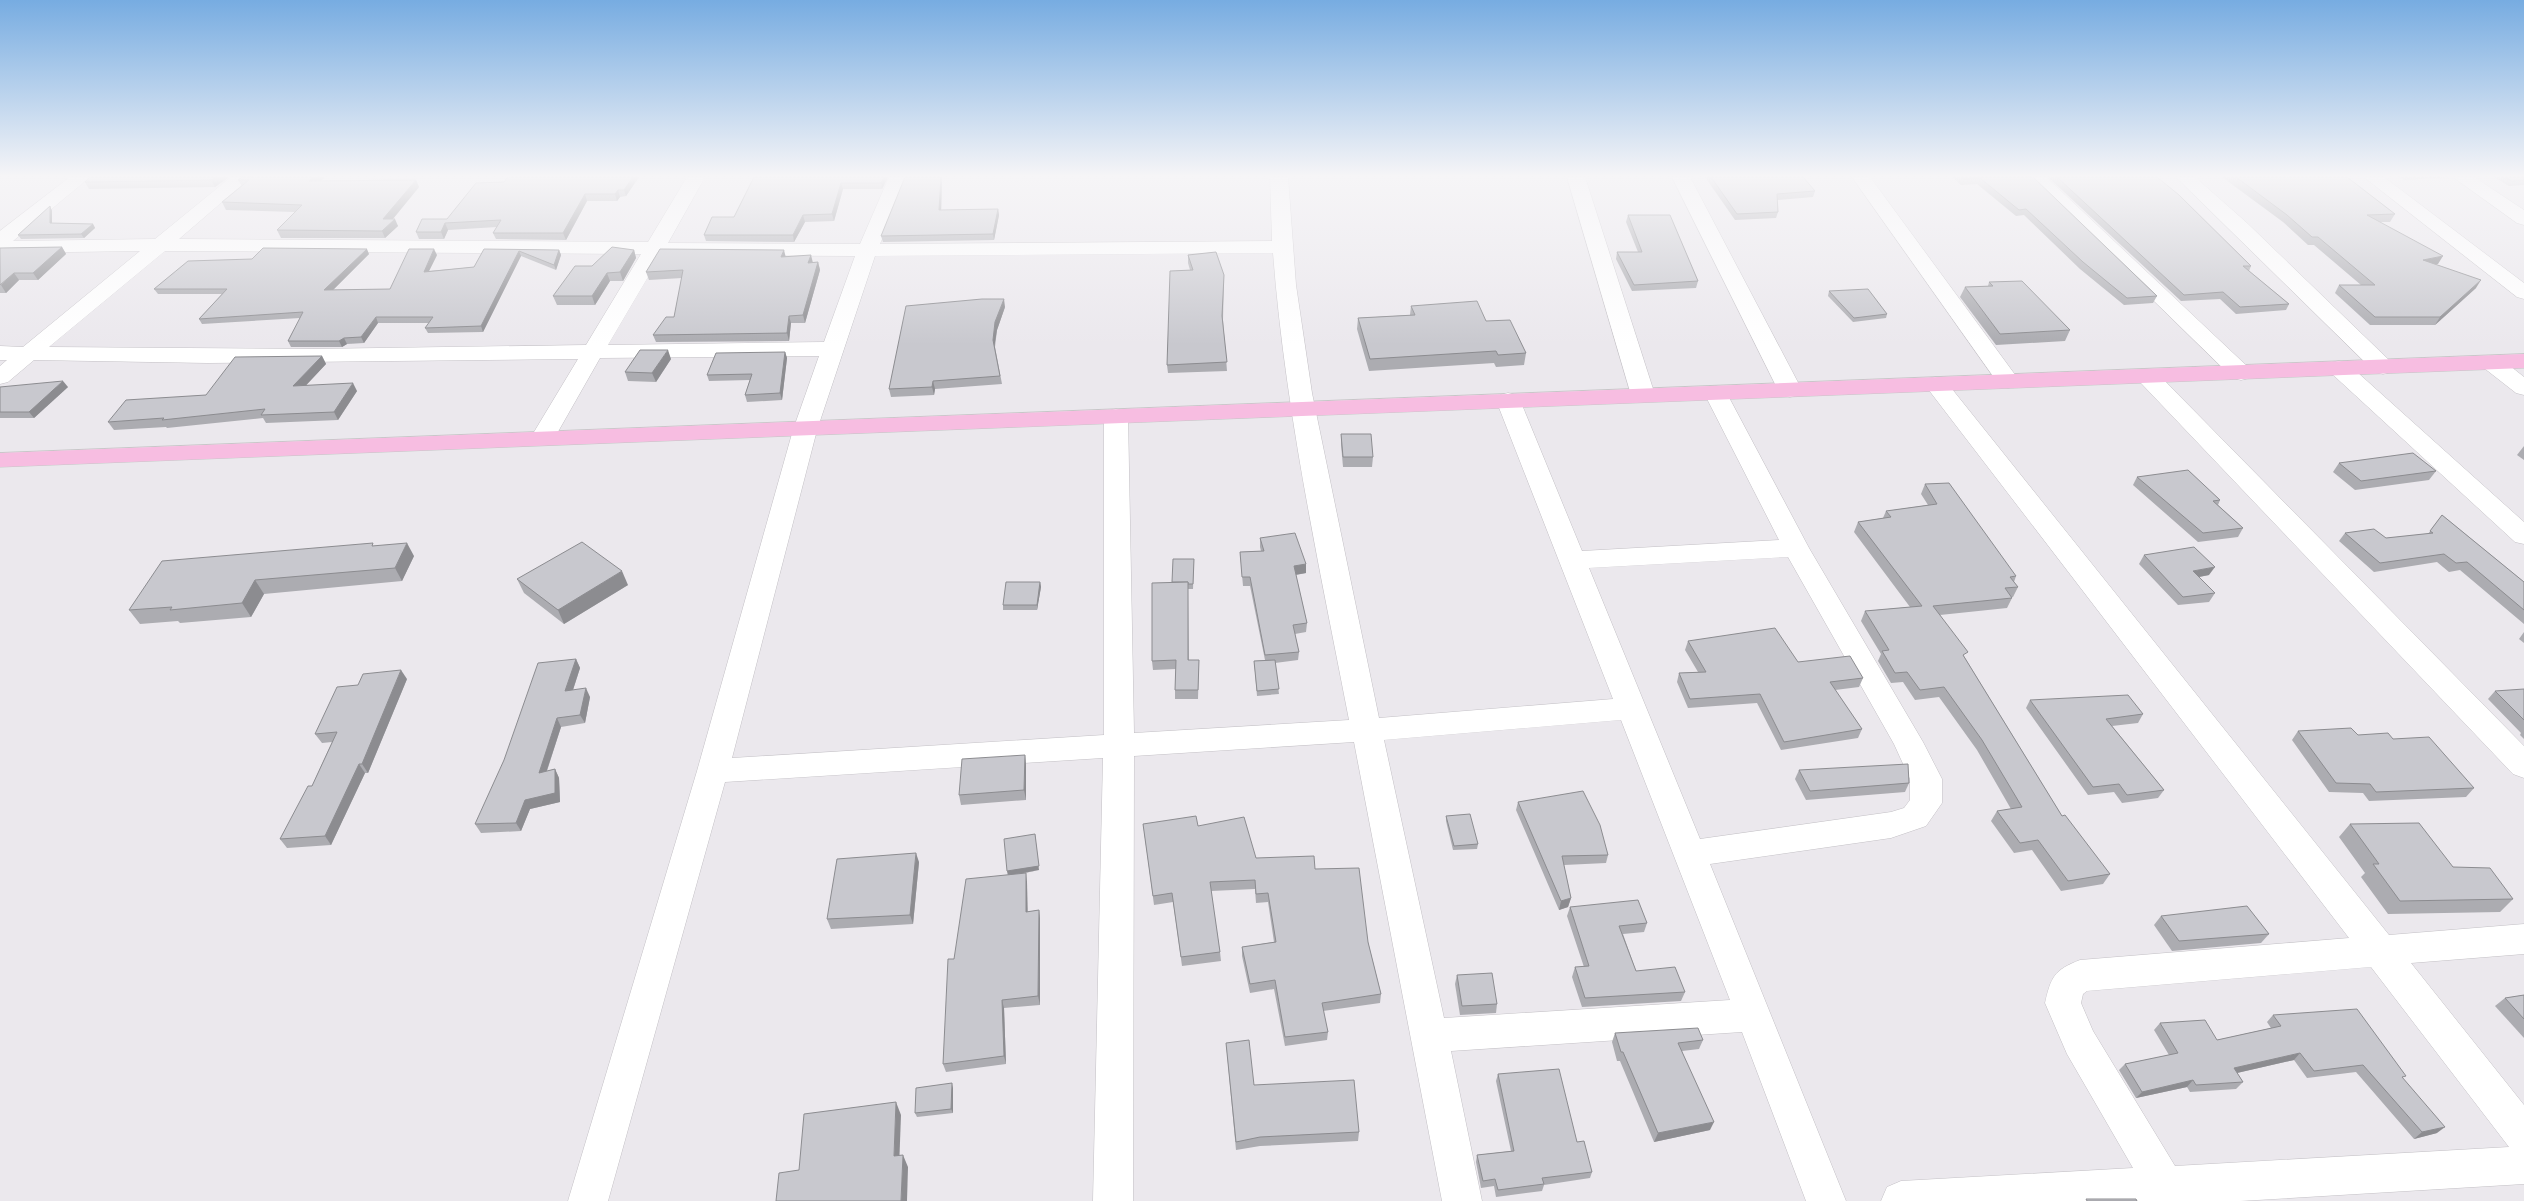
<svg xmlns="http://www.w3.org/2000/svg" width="2524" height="1201" font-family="'Open Sans',sans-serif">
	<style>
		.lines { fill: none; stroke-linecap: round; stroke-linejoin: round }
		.minor-casing { stroke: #c3c0c5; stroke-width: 1 }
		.primary-casing { stroke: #c6c6c7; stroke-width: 1 }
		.minor { fill: #fff; fill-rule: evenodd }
		.primary { fill: #f7bde1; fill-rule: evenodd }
		.wall { fill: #acacb1 }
		.shaded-wall { fill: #8c8c90 }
		.building { fill: #c8c8ce; stroke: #8c8c90 }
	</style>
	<rect width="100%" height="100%" fill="#ebe8ed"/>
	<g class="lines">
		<defs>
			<g id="minor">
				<path d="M70,177h20l-77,64 142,-2 76,-62h20l-72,62 469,3 39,-65h18l-37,66 192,1 29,-67h18l-27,67 392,-3 -2,-64h18l8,108 16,108 67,325 234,-19 -117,-299 4,-5 8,-2 8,2 4,5 62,151 197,-11 -75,-147 4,-5 8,-2 8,2 85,160 114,194 19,37v24l-16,23 -35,12 -181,26 136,337h-40l-64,-169 -291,19 31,150h-40l-88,-459 -220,14 -1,445h-40l10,-443 -378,24 -117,419h-40l129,-430 96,-341 26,-74 -219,2 -45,79 -3,5 -9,2 -9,-2 -3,-5 47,-78 -370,4 -174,-3 -26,22 -8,2v-18l7,-6h-7v-14l23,1 117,-96 -140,2v-22zM165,251l476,3 -55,91 -274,4 -263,-2zM1273,253c12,157 46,312 76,467l-215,13 -6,-317 -4,-5 -8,-2 -8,2 -4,5v319l-372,23 85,-328 58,-174zM661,255l194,1 -31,86 -216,3zM1788,557l106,187 16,35v21l-6,8 -13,4 -191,27 -111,-271zM1621,720l109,280 -286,18 -60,-278z"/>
				<path d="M1567,177h18l70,218 -4,5 -8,2 -8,-2 -4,-5z"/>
				<path d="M1672,177h18l112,213 -4,5 -8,2 -8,-2 -4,-5z"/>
				<path d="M1852,177h18l146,199 3,5 -3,5 -8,2 -8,-2z"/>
				<path d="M2027,177h19l203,191 3,5 -3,5 -8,2 -8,-2z"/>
				<path d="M2176,177h19l52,46 144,139 3,5 -3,5 -8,2 -8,-2z"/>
				<path d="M2364,177h20l140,106v16l-7,-2z"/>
				<path d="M2453,177h21l50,33v15l-7,-2z"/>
				<path d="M2492,356l8,2 24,19v18l-8,-2 -32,-25 -3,-5 3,-5z"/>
				<path d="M2339,361l8,2 177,159v22l-9,-2 -184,-169 -3,-5 3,-5z"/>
				<path d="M2147,369l8,2 369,375v32l-11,-4 -374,-393 -3,-5 3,-5z"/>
				<path d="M1936,377l8,2 445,556 135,-11v30l-113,9 113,142v79l-284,17h-359l6,-14 14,-6 232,-13 -66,-114 -22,-51c6,-26 9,-33 35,-43l269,-22 -421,-549 -3,-5 3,-5zM2371,967l138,180 -334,19 -82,-135 -12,-28 2,-9 4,-3z"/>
			</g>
			<path id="primary" d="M2524,354v14l-2524,99v-14z"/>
		</defs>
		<use href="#minor" class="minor-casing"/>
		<use href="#primary" class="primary-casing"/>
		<use href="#minor" class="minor"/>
		<use href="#primary" class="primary"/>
	</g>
	<g class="wall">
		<path d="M229,177l-14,10 -126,2 -4,-7z"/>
		<path d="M242,177h83l-4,4 95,-1 3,7 -26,32 5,7 -13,12h-104l-4,-8 18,-18 -69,-2 -4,-8 20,-16 -4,-6z"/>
		<path d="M508,177h131l-13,19 -6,1 -3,4h-30l-21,39 -70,-1 -3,-6 4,-6 -49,3 -4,9h-25l-3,-7 31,-13 57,-37z"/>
		<path d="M754,177h134l-6,12h-39l-9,32 -29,1 -11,20 -88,-1 -2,-6 30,-18z"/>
		<path d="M906,177h36l-1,33 57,-1 1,6 -5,25 -111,2 -2,-6z"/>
		<path d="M1705,177h98l12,14 -2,6 -36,3 1,12 -2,6 -41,2z"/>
		<path d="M1952,177h81l124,119 -4,7 -29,2 -44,-36 -56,-54 -8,1 -39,-32 -16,1z"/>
		<path d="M2048,177h109l94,89 -2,5 40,33 -3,6 -50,4 -16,-15 -39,2z"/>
		<path d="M2222,177h125l48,37 -5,8h-10l58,42h-3l41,24 -41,37h-65l-35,-32 4,-8h22l-47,-40h-6l-25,-23z"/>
		<path d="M2399,177h53l-48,3z"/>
		<path d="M2494,177h30v8l-15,1z"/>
		<path d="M50,206l2,5v12l41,1 2,4 -11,10 -63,1 -3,-4z"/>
		<path d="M1628,215l70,66 -2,7 -64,3 -16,-32 1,-7h21l-12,-30z"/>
		<path d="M62,247l4,7 -28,26h-19l-13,13h-6v-45z"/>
		<path d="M484,249l75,1 2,5 -5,15 -35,-14 -38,76 -55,1 -3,-5 4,-5h-51l-14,20 -17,1 -5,3h-51l-3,-6 12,-23 -98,6 -3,-5 23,-25h-64l-4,-5 98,-30 117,-5 -36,36 57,-1 47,-34 -8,16 45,-4z"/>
		<path d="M634,250l2,8 -13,23h-13l-15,24h-38l-4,-9 39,-30z"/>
		<path d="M1188,255l36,20 -1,45 4,51 -59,2 -1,-8 23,-95 -2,-7z"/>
		<path d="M786,256l26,6h6l2,8 -15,53h-14l-2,18 -133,1 -3,-7 21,-18 8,-39 -33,2 -3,-8z"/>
		<path d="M1989,282l81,48 -5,11 -69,4 -36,-48 5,-10 23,-1z"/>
		<path d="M1829,291l58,23 -1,4 -33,4 -25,-26z"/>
		<path d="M1411,306l75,15 40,32 -2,12 -28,2 -2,-4 -125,8 -12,-42 1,-11 52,-3z"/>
		<path d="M1005,307l-8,23 -2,17 7,37 -67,5 -1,6 -43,2 -2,-8z"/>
		<path d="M785,352l2,6 -5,42 -35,2 -2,-7 5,-15 -41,1 -2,-6z"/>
		<path d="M322,356l4,8 -20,21 51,6 -19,29 -72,3 -3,-5 -96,10 -1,-1 -52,3 -6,-8 98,-27z"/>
		<path d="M671,359l-15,23 -28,-1 -3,-9z"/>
		<path d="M0,387h68l-34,31h-34z"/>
		<path d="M1341,434l32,23 -1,10h-29l-2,-23z"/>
		<path d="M2524,446v14l-7,-5z"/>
		<path d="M2339,463l97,8 -7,9 -74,10 -22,-18z"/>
		<path d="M2137,477l83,23 -2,5 25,23 -5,9 -40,5 -65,-57z"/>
		<path d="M1925,484l91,92 -2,6 4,5 -5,10h-2l1,1 -5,10 -67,7 25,43 97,158 48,58 -7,10 -42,7 -29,-41 -18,3 -23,-32 6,-10 14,-2 -34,-59 -38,-53 -24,3 -12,-18 -12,1 -13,-22 3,-7 -20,-33 4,-10 45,-4 -56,-75 4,-10 25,-4 3,-7 42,-6 -7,-11z"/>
		<path d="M2442,515l82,67v42l-64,-54 -11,2 -12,-10 -63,10 -35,-31 6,-8 41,5 42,-4z"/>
		<path d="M1260,538l46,26v9l-10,2 11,48 -1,9 -11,2 4,18 -1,8 -23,3 4,31 -22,2 -3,-35 11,-1 -15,-74h-7l-3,-34 21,-1 -1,-4z"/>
		<path d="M375,546l39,10 -12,25 -138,13 -13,23 -71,6 -2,-2 -38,3 -11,-14z"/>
		<path d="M2144,555l65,20 -10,2 16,16 -6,9 -31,3 -39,-41z"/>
		<path d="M1194,559l-1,30h-5l1,71h10l-1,39h-23v-9l1,-21 -23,1 -1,-9 20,-79z"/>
		<path d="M517,579l111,6 -64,39 -40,-31z"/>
		<path d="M1040,582l1,5 -4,23h-34v-5z"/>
		<path d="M2524,632v11l-5,-4z"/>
		<path d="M1688,641l110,21 65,16 -4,9 -24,3 27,39 -4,9 -77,12 -24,-47 -69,5 -11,-26 2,-9 19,-1 -13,-22z"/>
		<path d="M576,659l4,9 -7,22 17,7 -5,26 -24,4 -14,44 8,-2 4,9 1,24 -30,7 -9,22 -40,2 -6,-9z"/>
		<path d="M407,679l-39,94h-3l-34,72 -44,3 -7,-9 32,-53 20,-44 -10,1 -7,-9z"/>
		<path d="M2524,690v49l-4,-4 1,-2 -33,-34 7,-8z"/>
		<path d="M2030,700l113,14 -5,9 -26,3 52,64 -6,8 -36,5 -8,-11 -26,3 -62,-87z"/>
		<path d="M2298,731l95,8 81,49 -8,9 -97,4 -6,-8 -34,-1 -37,-52z"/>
		<path d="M1025,755l1,10v35l-65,5 -2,-10z"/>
		<path d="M1799,770l110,13 -4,9 -99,8 -11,-21z"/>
		<path d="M1518,802l90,53 -2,8 -42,2 7,33 -3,9 -9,3 -43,-100z"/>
		<path d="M1446,816l32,28 -1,5 -24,1 -7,-29z"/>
		<path d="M1143,824l55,2 58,32 59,11 53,73 13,52 -1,9 -57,8 5,21 -1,8 -42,6 -11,-57 -24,4 -8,-37v-9l32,-5 -6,-40 -12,1 -1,-14 -44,2 9,61 1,9 -39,5 -9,-64 -19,3z"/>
		<path d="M2350,824l103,43 60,32 -13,13 -112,2 -27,-37 4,-4 -26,-36z"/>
		<path d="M919,862l-6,62 -82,5 -4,-10z"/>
		<path d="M1039,870l-19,4 7,8v30l12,-2 1,9v86l-36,3 2,56 -60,8 -3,-8 11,-105 54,-84z"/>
		<path d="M1570,907l77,16 -3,9 -21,2 13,37 49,21 -4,9 -99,6 -10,-30 3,-10h9l-17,-51z"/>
		<path d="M2161,916l108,18 -8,9 -89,8 -18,-26z"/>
		<path d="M1457,975l40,29 -1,9 -36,2 -5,-31z"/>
		<path d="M2524,995v43l-29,-32 10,-8z"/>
		<path d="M2273,1015l130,64 34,54 -23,6 -58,-67 -49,6 -13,-18 -57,13 6,9 -7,7 -46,3 -3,-5 -51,11 -17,-28 6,-6 44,-9 -15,-25 6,-7 57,17 54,-12 -4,-6z"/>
		<path d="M1615,1033l88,7 -4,9 -17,2 28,79 -56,12 -34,-81h-3l-5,-19z"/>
		<path d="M1226,1043l28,42 105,47 -1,9 -98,5 -24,4z"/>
		<path d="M1498,1074l79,68 15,30 -2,6 -46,7 -2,6 -46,6 -2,-11 -13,2 -5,-26 1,-7 34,-4 -15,-70z"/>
		<path d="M953,1088v25l-36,4 -2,-4z"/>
	</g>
	<g class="shaded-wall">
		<path d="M216,177h13l-14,10 -4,-7z"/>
		<path d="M314,177h11l-12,11 -4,-7z"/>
		<path d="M633,177h6l-13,19 -2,-6z"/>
		<path d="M884,177h4l-6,12 -1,-6z"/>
		<path d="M941,177h1l-1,40 -2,-7z"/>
		<path d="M416,180l3,7 -32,39 -4,-7z"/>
		<path d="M841,183l2,6 -9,32 -2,-7z"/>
		<path d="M618,190l2,7 -3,4 -2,-7z"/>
		<path d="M585,194l2,7 -21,39 -3,-7z"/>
		<path d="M50,206l2,5v17l-2,-5z"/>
		<path d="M998,209l1,6 -5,25 -1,-6z"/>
		<path d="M803,215l2,7 -11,20 -1,-7z"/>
		<path d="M395,219l3,7 -13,12 -3,-7z"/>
		<path d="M445,223l3,7 -4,9 -3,-7z"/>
		<path d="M93,224l2,4 -11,10 -3,-4z"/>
		<path d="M62,247l4,7 -28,26 -5,-7z"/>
		<path d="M367,249l2,5 -42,42 -3,-6z"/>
		<path d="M434,249l3,6 -11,22 -2,-5z"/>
		<path d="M559,250l2,5 -5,15 -2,-5z"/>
		<path d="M634,250l2,8 -13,23 -3,-9z"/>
		<path d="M784,250l2,8 -5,-1z"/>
		<path d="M519,251l2,5 -38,76 -2,-6z"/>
		<path d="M811,255l2,8h-5z"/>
		<path d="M2443,256l-5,8 -20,3 5,-7z"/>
		<path d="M818,262l2,8 -15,53 -2,-8z"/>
		<path d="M14,273l5,7 -13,13 -5,-8z"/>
		<path d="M607,273l3,8 -15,24 -3,-9z"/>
		<path d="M2481,280l-5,8 -41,37 5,-8z"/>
		<path d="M1004,299l1,8 -8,23 -3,18 -1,-8 2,-18z"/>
		<path d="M789,316l2,7 -2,18 -2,-8z"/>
		<path d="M376,317l2,6 -14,20 -3,-6z"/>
		<path d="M344,338l3,6 -5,3 -3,-6z"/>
		<path d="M668,350l3,9 -15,23 -4,-9z"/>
		<path d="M785,352l2,6 -5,42 -2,-7z"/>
		<path d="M322,356l4,8 -28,30 -5,-8z"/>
		<path d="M63,381l5,6 -34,31 -5,-6z"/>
		<path d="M933,381l2,8 -1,6 -2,-8z"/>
		<path d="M353,383l4,8 -19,29 -4,-8z"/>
		<path d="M407,543l7,13 -12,25 -7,-13z"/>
		<path d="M1306,564v9l-12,2v-9z"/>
		<path d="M2215,567l-6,8 -21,4 5,-8z"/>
		<path d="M622,571l6,14 -64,39 -6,-14z"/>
		<path d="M255,580l9,14 -13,23 -9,-14z"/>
		<path d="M1040,582l1,5 -4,23v-5z"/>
		<path d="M576,659l4,9 -10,31 -5,-8z"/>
		<path d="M401,670l6,9 -39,94 -6,-9z"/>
		<path d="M586,688l4,9 -5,26 -5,-8z"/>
		<path d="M557,718l4,9 -18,55 -4,-9z"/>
		<path d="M1025,755l1,10v35l-2,-10z"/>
		<path d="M359,764l6,9 -34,72 -6,-9z"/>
		<path d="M555,769l4,9 1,24 -30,7 -9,22 -5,-8 9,-23z"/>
		<path d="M1035,834l4,36 -31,6 -1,-5z"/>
		<path d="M916,853l3,9 -6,62 -3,-9z"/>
		<path d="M1026,873l1,9 1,39 -2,-9z"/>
		<path d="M1571,898l-3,9 -9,3 2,-9z"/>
		<path d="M1039,910l1,9v86l-2,-9z"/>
		<path d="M1002,1000l2,8 2,56 -2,-8z"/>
		<path d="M2300,1053l-6,7 -66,15 6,-7z"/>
		<path d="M2193,1080l-6,7 -51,11 6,-6z"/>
		<path d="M952,1083l1,5v25l-2,-4z"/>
		<path d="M896,1102l5,13 -2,54 -5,-13z"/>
		<path d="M1714,1122l-4,8 -56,12 4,-9z"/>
		<path d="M2445,1127l-8,6 -23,6 8,-7z"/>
		<path d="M903,1155l5,12 -1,34h-6z"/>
	</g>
	<g class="building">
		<path d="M90,177h126l-5,3 -126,2z"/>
		<path d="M242,177h72l-5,4 107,-1 -33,39h12l-13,12 -105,-1 25,-25 -80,-3 27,-22h-11z"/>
		<path d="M508,177h125l-9,13h-6l-3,4h-30l-22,39h-70l8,-13 -56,3 -4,9h-25l6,-13h25l29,-36 28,-1z"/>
		<path d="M754,177h130l-3,6h-40l-9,31 -29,1 -10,20h-89l8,-18h22z"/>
		<path d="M905,177h36l-2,33 59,-1 -5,25 -112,2z"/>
		<path d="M1711,177h92l12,14 -38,3 1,18 -41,2z"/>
		<path d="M1961,177h72l124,119 -30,2 -44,-36 -57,-53 -7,1 -39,-32 -17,1z"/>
		<path d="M2057,177h100l22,18 72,71h-8l46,38 -49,3 -17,-15 -39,3z"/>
		<path d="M2236,177h111l48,37 -28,1 76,41 -20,4 58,20 -41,37h-65l-36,-32h36l-57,-48h-6l-25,-22z"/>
		<path d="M2505,177h19v3l-12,1z"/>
		<path d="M50,206v17l43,1 -12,10 -63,1z"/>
		<path d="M1628,215h42l28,66 -64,4 -17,-33h25z"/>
		<path d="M62,247l-29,26h-19l-14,12v-37z"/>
		<path d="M612,247l22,3 -14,22 -13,1 -15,23h-39l22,-30h17z"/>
		<path d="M263,248l104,1 -43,41 66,-1 19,-40h25l-10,23 50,-5 10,-18 75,1 -5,15 -35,-14 -38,75 -56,2 8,-11h-57l-15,20 -17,1 -5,3h-51l15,-29 -104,7 28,-30h-73l34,-28 64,-2z"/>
		<path d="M660,249l124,1 -3,7 30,-2 -3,8 10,-1 -15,53 -14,1 -2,17 -134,2 13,-18h8l9,-47 -37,2z"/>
		<path d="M1216,252l8,23 -2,41 5,46 -60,3 3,-94 23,-1 -5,-15z"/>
		<path d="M2022,281l48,49 -70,4 -35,-47 28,-1 -4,-4z"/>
		<path d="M1868,289l19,25 -33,4 -25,-27z"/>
		<path d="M982,299h22l-9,23 -2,18 7,36 -67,5 -1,6 -43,2 17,-83z"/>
		<path d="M1477,301l9,20 24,-1 16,33 -28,2 -2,-4 -126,8 -12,-41 57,-3 -4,-9z"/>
		<path d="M640,350h28l-16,23 -27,-1z"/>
		<path d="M785,352l-5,41 -35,2 7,-21 -45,1 9,-22z"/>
		<path d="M322,356l-29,30 60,-3 -19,29 -73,3 4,-6 -103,11 2,-2 -56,4 18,-22 80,-5 29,-38z"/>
		<path d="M63,381l-34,31h-29v-25z"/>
		<path d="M1341,434h30l2,23h-30z"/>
		<path d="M2413,453l23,18 -75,10 -22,-18z"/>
		<path d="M2188,470l32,30 -7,1 30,27 -40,5 -66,-56z"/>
		<path d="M1949,483l67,93 -6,1 8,10 -13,1 7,10 -79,8 35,46 -5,3 99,161 3,-1 45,59 -42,7 -30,-41 -18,3 -23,-32 25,-4 -40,-67 -38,-53 -24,3 -13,-18 -12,1 -13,-22 7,-1 -24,-39 57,-5 -64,-84 33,-5 -5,-6 51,-7 -12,-20z"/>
		<path d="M2442,515l82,67v28l-57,-48 -11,1 -12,-9 -64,9 -35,-30 29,-4 12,9 47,-5 -3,-2z"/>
		<path d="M1295,533l11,31 -12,2 13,57 -14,2 6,27 -34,3 -15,-78h-8l-2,-25 24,-1 -4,-13z"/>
		<path d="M582,542l40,29 -64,39 -41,-31z"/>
		<path d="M373,543l-1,3 35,-3 -12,25 -140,12 -13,23 -72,7 2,-3 -43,3 33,-49z"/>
		<path d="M2194,547l21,20 -22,4 22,22 -32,4 -39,-42z"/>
		<path d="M1173,559h21l-1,25h-5v-2h-16z"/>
		<path d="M1006,582h34l-3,23h-34z"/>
		<path d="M1188,582v78h11l-1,30h-23l1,-30 -24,1v-78z"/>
		<path d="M1775,628l23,34 52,-6 13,22 -33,4 32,47 -78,13 -24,-48 -70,5 -11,-26 27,-1 -18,-31z"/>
		<path d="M576,659l-11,32 21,-3 -6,27 -23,3 -18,55 16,-4v24l-30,7 -9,23 -41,1 29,-64 34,-97z"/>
		<path d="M1275,660l4,29 -22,2 -3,-30z"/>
		<path d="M401,670l-39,94h-3l-34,72 -45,3 28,-53h4l25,-54 -22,2 22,-47 21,-2 5,-11z"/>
		<path d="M2524,689v31l-29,-29z"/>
		<path d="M2128,695l15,19 -37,5 58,71 -37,5 -8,-11 -26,3 -63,-87z"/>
		<path d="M2351,728l7,7 30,-2 5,6 36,-2 45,51 -98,4 -6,-8 -34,-1 -38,-52z"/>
		<path d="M1025,755l-1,35 -65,5 3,-36z"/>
		<path d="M1908,764l1,19 -99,8 -11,-21z"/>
		<path d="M1583,791l17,34 8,30 -46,1 9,42 -10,3 -43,-99z"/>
		<path d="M1470,814l8,30 -24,2 -8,-30z"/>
		<path d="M1196,816l2,10 46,-9 12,41 58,-2 1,13 44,-1 9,74 13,52 -59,9 6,29 -43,5 -10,-57 -25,4 -8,-37 34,-5 -8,-49 -12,1 -1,-14 -45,2 10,70 -39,5 -9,-64 -19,3 -10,-72z"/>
		<path d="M2419,823l34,44 37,1 23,31 -113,2 -27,-37h6l-29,-40z"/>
		<path d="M1035,834l4,32 -32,5 -3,-32z"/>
		<path d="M916,853l-6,62 -83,4 10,-60z"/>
		<path d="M1026,873v39l13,-2 -1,86 -36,4 2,56 -61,8 5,-105h6l12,-80z"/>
		<path d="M1638,900l9,23 -28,3 17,45 39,-4 10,25 -100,6 -10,-31 14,-1 -19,-59z"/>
		<path d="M2247,906l22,28 -90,7 -18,-25z"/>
		<path d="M1492,973l5,31 -35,2 -5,-31z"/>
		<path d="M2524,995v24l-19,-21z"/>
		<path d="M2357,1009l49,67 -4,1 43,50 -23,5 -59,-67 -49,6 -14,-18 -66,15 9,14 -47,3 -3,-5 -51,12 -17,-28 53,-11 -18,-30 45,-3 12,20 64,-14 -8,-11z"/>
		<path d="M1698,1028l5,12 -25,3 36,79 -56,11 -35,-81h-2l-6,-19z"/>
		<path d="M1249,1040l5,45 100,-5 5,52 -99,5 -24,5 -10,-99z"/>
		<path d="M1559,1069l18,73 7,-1 8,31 -50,6 2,6 -46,6 -3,-11 -12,2 -6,-26 37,-4 -16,-77z"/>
		<path d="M952,1083l-1,26 -36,4 1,-25z"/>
		<path d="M896,1102l-2,54 9,-1 -2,46h-125l3,-28 20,-3 5,-56z"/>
		<path d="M2086,1199h50l1,2h-50z"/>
	</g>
	<linearGradient id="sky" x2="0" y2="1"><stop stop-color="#77ace1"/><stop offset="0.51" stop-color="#f6f5f7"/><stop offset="1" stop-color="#f6f5f7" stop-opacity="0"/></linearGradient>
	<rect width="2524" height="345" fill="url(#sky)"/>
</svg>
